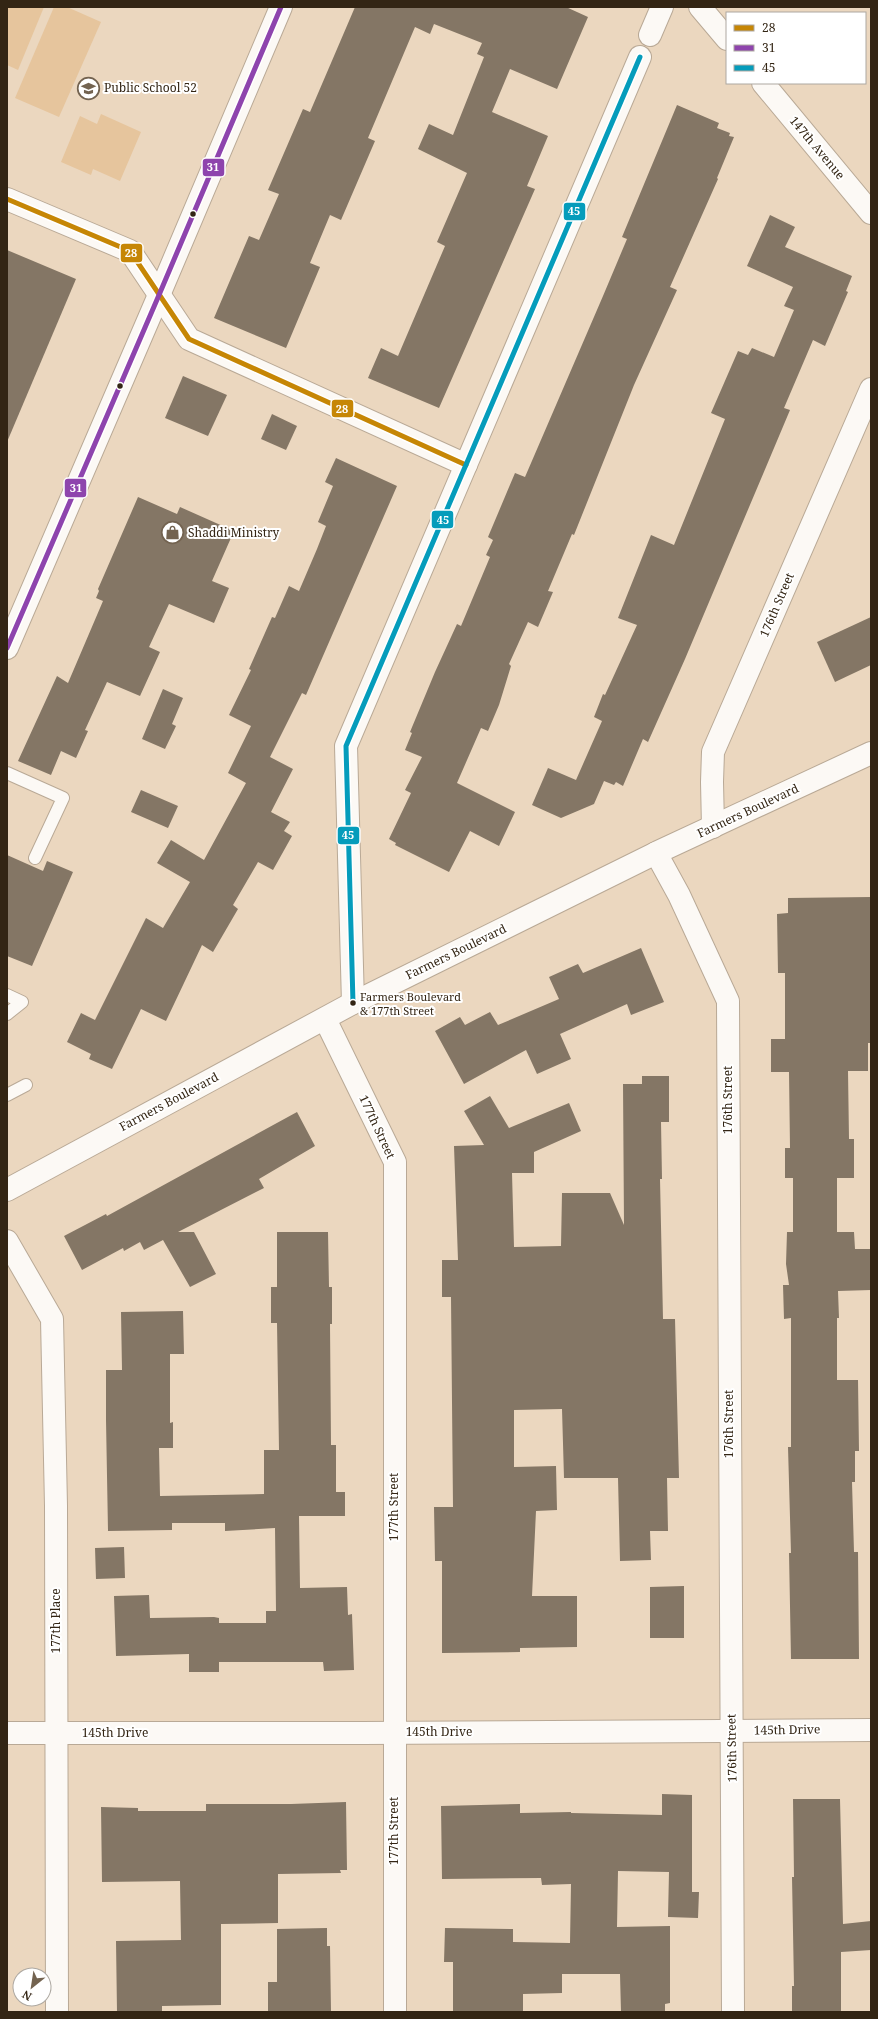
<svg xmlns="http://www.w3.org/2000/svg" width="878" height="2019" font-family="'Noto Serif',serif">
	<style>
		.green { fill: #e6c59d }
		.building { fill: #847665 }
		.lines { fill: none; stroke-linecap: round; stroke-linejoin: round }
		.service-casing { stroke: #b9a996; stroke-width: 14 }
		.minor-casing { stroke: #b9a996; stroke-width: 24 }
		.tertiary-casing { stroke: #b9a996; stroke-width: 24 }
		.secondary-casing { stroke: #b9a996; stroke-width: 24 }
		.service { stroke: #fcf9f5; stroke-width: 12 }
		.minor { stroke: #fcf9f5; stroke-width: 22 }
		.tertiary { stroke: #fcf9f5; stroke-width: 22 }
		.secondary { stroke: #fcf9f5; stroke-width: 22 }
		.bus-1-casing { stroke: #fff; stroke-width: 8 }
		.bus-2-casing { stroke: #fff; stroke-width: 8 }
		.bus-3-casing { stroke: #fff; stroke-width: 8 }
		.bus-1 { stroke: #c68605; stroke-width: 5 }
		.bus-2 { stroke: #8e44ad; stroke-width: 5 }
		.bus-3 { stroke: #059cbb; stroke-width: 5 }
		.bus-dot { fill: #332514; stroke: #fff; stroke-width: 1.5 }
		.labels { text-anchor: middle; stroke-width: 4; stroke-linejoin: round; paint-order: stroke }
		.bus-label { font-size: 11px; fill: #332514; stroke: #fff; text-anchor: start }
		.poi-label { font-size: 12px; fill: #332514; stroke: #fff; text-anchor: start }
		.street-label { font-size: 12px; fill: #332514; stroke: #fff }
		.line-badge { stroke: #fff; stroke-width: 1.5 }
		.badge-label { font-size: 11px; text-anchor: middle; font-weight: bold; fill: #fff }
	</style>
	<rect width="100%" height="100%" fill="#ebd7bf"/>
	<g class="green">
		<path d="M7,7h37l-26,63 -11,-5z"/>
		<path d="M54,7h13l34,15 -42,95 -44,-19z"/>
		<path d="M101,114l40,18 -21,49 -27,-12 -2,6 -30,-13 19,-46 17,8z"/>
	</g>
	<g class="building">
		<path d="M355,7h211l22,10 -31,72 -47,-20 -18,43 56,24 -21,50 8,3 -96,219 -71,-30 13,-30 17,8 47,-110 -8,-4 30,-69 -49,-24 11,-25 24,11 31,-78 -7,-3 5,-11 -48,-19 -4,10 -15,-7 -47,111 7,3 -34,79 -11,-5 -20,48 10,4 -34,81 -72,-30 35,-82 10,4 20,-46 -11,-4 35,-81 7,3z"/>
		<path d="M677,105l42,18 -2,5 13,5 -1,3 5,1 -17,41 1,1 -48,108 7,3 -43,95 -60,150 -2,-1 -24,57 5,1 -15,35 -10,-5 -19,42 2,2 -12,39 -11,26 -7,-3 -24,55 58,29 -16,34 -29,-15 -21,41 -54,-27 1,-2 -7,-4 22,-46 -6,-3 17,-33 -17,-7 7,-17 -2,-1 25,-60 22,-48 4,2 29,-69 -4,-2 7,-15 -5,-3 27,-64 10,4 78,-181 24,-57 -5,-2z"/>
		<path d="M770,215l25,12 -10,20 67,29 -6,15 2,1 -23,54 -12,-6 -29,68 6,2 -105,249 -37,83 -5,-3 -20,47 -7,-4 -2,3 -10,-4 -10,23 -33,14 -29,-13 16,-37 28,12 26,-59 -8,-4 9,-23 2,1 32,-70 -19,-7 33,-83 23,10 51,-126 -14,-6 27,-62 10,4 4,-7 22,9 20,-47 -10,-4 9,-19 -46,-21z"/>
		<path d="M7,250l69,29 -69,163z"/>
		<path d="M183,376l44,19 -19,41 -43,-18z"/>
		<path d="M272,414l25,12 -11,24 -25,-11z"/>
		<path d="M336,458l61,28 -91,209 -4,-2 -32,64 23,12 -22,43 19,10 -6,9 8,5 -19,34 -15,-8 -25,43 5,4 -25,43 -11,-7 -36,76 -25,-12 -29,60 -23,-10 2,-5 -24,-12 14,-29 14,7 51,-102 17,10 27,-46 -33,-19 14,-23 33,20 42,-77 -18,-10 23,-47 -22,-11 22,-45 -2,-1 23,-52 3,1 14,-32 10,5 18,-42 9,-23 -8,-4 15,-36 -8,-4z"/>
		<path d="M138,497l39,17 3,-7 54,24 -22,50 17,7 -15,35 -45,-19 -20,43 11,5 -20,44 -33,-14 -22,48 3,1 -12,27 -15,-7 -10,24 -33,-14 39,-85 11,7 35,-82 -7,-3 3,-7 -1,-2z"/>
		<path d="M871,617v48l-36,17 -18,-40z"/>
		<path d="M163,689l20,9 -11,26 4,2 -11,23 -23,-10z"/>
		<path d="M141,790l37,16 -10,22 -37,-16z"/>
		<path d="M7,855l36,16 4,-10 26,11 -41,94 -25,-10z"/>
		<path d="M871,897v146h-3v28h-20l1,68h5v39h-17v54h17l1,17h16v41l-33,1 1,27h-2v62h21l1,71h-4v31h-3l2,70h4l1,107h-68l-2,-106h2l-3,-106h3v-129l-7,1 -1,-34h6l-3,-21 1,-32h6v-54h-8v-30h5l-1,-76h-18v-33h14v-66h-7l-1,-59 11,-1v-15z"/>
		<path d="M641,948l23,54 -33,13 -4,-11 -67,30 11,25 -34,15 -11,-24 -62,34 -29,-53 25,-14 5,8 25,-13 8,13 61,-26 -10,-22 29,-13 5,9z"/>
		<path d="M642,1076h27v46h-8l1,57h-2l3,140h12l4,159h-12l1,53h-18l1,29 -31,1 -2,-83h-54l-2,-69 -48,1v57l42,-1 1,44 -21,1 -4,85h45v51l-57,1v4l-78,1v-92h-7l-1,-54h19l-2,-210h-9v-37h16l-4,-114 30,-1 -20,-34 26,-15 19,32 60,-25 12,28 -47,21v21h-22l2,74 47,-1 1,-53h48l14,32 -1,-141h19z"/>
		<path d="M297,1112l18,34 -56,33 5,9 -86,44h16l22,42 -26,13 -27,-47 -19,10 -4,-8 -16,9 -1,-3 -41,22 -18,-34 42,-22 1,2z"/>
		<path d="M277,1232h51l1,55h3v37h-2l1,121h5v47h9v24h-46l1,72 47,-1 1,28 4,-1 2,56 -30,1 -1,-9h-104v10h-30v-18l-73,2 -2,-60 35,-1 1,23 64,-1 5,1v5h47v-12h10l-1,-83 -50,3v-8h-53v7l-64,1 -2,-111v-50h16l-1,-58 62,-1 1,43h-14v69l3,-1v26h-14l1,48 104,-2v-44h15l-2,-127h-6v-36h6z"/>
		<path d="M124,1547l1,31 -29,1 -1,-31z"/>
		<path d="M684,1586v52h-34v-51z"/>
		<path d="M662,1794l30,1v97h7l-1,26 -30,-1 1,-45 -51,-1 -1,56 53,-1v77l-5,1v8h-44l-1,-38h-58v19l-39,1v18h-70v-50h-9l1,-34 68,1v13l57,1 1,-59 -29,1 -1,-7 -99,1 -1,-73 79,-2v9l51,-1v1l91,2z"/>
		<path d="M793,1799h47l3,125 28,-3v29l-30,2v60h-49v-26h2l-2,-109h2z"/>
		<path d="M346,1802l1,68h-7l1,3 -63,1v49l-57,1v81l-59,1v6h-45l-1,-71 65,-1 -1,-59 -78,1 -1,-75 37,1v3h68v-7h85z"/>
		<path d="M327,1928v18h3l1,66h-63v-30h9v-53z"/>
	</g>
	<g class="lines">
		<defs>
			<g id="service">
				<path d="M7,773l56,25 -28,60"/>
				<path d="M7,995l15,7 -15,12"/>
				<path d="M7,1095l19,-10"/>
			</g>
			<g id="minor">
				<path d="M650,35l12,-28"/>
				<path d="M7,199l123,52 59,88 277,126"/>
				<path d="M713,827l-1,-45 1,-30 158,-363"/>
				<path d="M656,853l23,42 49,106 5,1011"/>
				<path d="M353,1003l-7,-257 294,-689"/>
				<path d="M325,1019l70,143v850"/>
				<path d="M7,1241l45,78 4,187 1,506"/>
				<path d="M7,1733h355l509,-3"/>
			</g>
			<g id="tertiary">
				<path d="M700,7l27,32"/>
				<path d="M763,83l108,130"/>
			</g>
			<g id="secondary">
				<path d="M7,648l152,-353 122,-288"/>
				<path d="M7,1190l346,-187 305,-151 213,-99"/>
			</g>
		</defs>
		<use href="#service" class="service-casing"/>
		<use href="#minor" class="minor-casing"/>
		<use href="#tertiary" class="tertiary-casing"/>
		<use href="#secondary" class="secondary-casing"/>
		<use href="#service" class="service"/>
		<use href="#minor" class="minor"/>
		<use href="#tertiary" class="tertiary"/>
		<use href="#secondary" class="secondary"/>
		<defs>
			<path id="bus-1" d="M7,199l123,52 59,88 277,126"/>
			<path id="bus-2" d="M7,648l152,-353 122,-288"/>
			<path id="bus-3" d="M353,1003l-7,-257 294,-689"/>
		</defs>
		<use href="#bus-1" class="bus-1-casing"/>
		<use href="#bus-2" class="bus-2-casing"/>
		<use href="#bus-3" class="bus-3-casing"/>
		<use href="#bus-1" class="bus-1"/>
		<use href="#bus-2" class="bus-2"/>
		<use href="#bus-3" class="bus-3"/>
	</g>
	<defs>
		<symbol id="school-ring" viewBox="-11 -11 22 22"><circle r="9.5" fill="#fff" stroke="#736350" stroke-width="1.5"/><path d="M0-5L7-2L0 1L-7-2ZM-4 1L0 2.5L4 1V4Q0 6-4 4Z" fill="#736350"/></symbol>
		<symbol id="shop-ring" viewBox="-11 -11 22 22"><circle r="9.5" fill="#fff" stroke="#736350" stroke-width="1.5"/><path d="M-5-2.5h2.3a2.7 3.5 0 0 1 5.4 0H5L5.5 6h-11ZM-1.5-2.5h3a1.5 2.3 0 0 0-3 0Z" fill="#736350"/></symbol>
	</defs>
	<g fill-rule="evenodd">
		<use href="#school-ring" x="76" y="76" width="25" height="25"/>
		<use href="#shop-ring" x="160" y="520" width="25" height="25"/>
	</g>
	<g class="bus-dot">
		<circle cx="193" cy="214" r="3.5"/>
		<circle cx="120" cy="386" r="3.5"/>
		<circle cx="353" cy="1003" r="3.5"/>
	</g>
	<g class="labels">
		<g class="bus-label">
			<text x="360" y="1001">Farmers Boulevard<tspan x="360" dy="14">&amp; 177th Street</tspan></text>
		</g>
		<g class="poi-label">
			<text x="104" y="92">Public School 52</text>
			<text x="188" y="537">Shaddi Ministry</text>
		</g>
		<g class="street-label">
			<text transform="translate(817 148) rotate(50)" y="4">147th Avenue</text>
			<text transform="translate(777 605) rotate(-67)" y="4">176th Street</text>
			<text transform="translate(748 811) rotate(-25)" y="4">Farmers Boulevard</text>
			<text transform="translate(456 952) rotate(-26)" y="4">Farmers Boulevard</text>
			<text transform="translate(728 1100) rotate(-90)" y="4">176th Street</text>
			<text transform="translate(169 1102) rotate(-28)" y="4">Farmers Boulevard</text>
			<text transform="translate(377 1127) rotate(65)" y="4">177th Street</text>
			<text transform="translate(729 1424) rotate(-90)" y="4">176th Street</text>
			<text transform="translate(394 1507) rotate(-90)" y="4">177th Street</text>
			<text transform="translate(56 1621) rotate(-90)" y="4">177th Place</text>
			<text transform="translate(787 1730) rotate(-1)" y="4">145th Drive</text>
			<text x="439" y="1736">145th Drive</text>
			<text x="115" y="1737">145th Drive</text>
			<text transform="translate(732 1748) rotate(-91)" y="4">176th Street</text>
			<text transform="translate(394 1831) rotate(-90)" y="4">177th Street</text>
		</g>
	</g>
	<g class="line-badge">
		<rect x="202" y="158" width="23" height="19" rx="4" fill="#8e44ad"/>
		<rect x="563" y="202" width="23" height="19" rx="4" fill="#059cbb"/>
		<rect x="120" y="243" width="23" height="20" rx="4" fill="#c68605"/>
		<rect x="331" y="399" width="23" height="19" rx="4" fill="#c68605"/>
		<rect x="64" y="478" width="23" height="20" rx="4" fill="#8e44ad"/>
		<rect x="431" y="510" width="23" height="19" rx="4" fill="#059cbb"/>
		<rect x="337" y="826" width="23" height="19" rx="4" fill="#059cbb"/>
	</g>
	<g class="badge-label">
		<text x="213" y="171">31</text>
		<text x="574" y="215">45</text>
		<text x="131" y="257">28</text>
		<text x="342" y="413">28</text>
		<text x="76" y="492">31</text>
		<text x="443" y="524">45</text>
		<text x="348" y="839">45</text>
	</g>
	<rect width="878" height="2019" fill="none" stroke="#332514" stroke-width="16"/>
	<rect x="726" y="12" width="140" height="72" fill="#ffffff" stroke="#ada8a1"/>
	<rect x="734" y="25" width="20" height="6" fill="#c68605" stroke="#ada8a1"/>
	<text x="762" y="32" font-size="12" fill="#332514">28</text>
	<rect x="734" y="45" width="20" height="6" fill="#8e44ad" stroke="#ada8a1"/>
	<text x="762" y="52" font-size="12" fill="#332514">31</text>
	<rect x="734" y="65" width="20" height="6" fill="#059cbb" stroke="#ada8a1"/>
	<text x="762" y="72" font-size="12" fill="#332514">45</text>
	<g transform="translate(32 1987) rotate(210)"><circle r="19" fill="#ffffff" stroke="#ada8a1"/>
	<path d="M0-3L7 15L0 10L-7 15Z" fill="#736350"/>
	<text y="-6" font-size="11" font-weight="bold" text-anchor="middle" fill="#332514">N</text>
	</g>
</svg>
